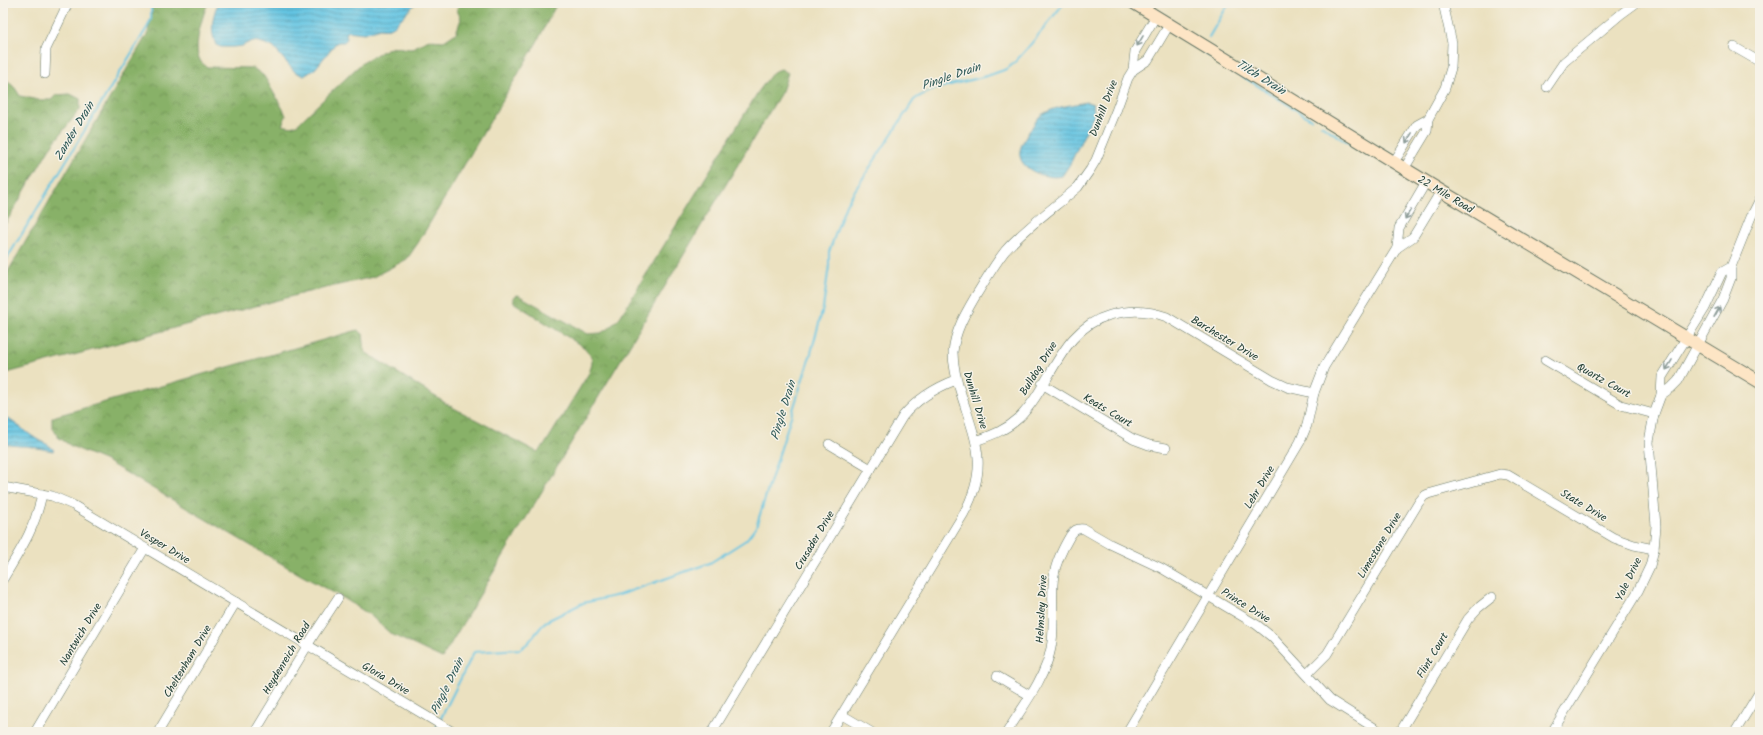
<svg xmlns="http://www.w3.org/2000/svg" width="1763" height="735" font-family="Kalam,sans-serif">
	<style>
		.forest { fill: url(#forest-crowns); stroke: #54774e }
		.water { fill: url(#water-rules); stroke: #42808b }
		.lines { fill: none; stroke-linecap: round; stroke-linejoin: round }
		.stream { stroke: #64c4e2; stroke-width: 2 }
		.street-casing { stroke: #667665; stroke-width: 10 }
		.secondary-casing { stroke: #667665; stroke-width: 14 }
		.street { stroke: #fff; stroke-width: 9 }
		.secondary { stroke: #fde5c5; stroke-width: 12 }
		.oneway { stroke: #8f9e9a }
		.labels { text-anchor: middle; stroke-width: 3; stroke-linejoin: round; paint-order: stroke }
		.street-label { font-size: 11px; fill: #1f3d34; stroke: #f7f3e8 }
		.water-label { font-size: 12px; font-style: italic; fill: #2d5857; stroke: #f7f3e8 }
	</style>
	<defs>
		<pattern id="forest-crowns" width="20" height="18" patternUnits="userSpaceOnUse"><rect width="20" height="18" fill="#88b167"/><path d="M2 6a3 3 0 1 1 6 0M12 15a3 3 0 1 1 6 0" fill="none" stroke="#6f9156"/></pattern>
		<pattern id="water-rules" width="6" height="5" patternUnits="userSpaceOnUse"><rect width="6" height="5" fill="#64c4e2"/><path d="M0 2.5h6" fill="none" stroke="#52a0b8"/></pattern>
	</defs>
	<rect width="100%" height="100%" fill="#f7f3e8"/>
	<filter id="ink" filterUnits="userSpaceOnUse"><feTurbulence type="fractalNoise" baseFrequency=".025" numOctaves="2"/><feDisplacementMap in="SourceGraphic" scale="8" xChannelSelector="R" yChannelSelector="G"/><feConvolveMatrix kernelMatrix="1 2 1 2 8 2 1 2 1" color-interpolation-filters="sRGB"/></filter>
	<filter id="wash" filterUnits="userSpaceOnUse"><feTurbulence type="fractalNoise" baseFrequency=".012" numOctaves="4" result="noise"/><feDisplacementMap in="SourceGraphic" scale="16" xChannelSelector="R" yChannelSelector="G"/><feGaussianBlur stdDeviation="0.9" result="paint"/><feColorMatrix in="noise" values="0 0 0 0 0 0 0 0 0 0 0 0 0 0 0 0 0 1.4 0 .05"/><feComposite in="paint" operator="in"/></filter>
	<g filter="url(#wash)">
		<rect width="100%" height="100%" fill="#ebe1c0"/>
		<g class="forest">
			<path d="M153,3h55c-5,11 -15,44 -9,55 1,4 5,7 8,9l46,1 11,8 20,35 2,5 -4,9c11,3 14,2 21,-6l61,-58 23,-12 8,-2 15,2 19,-9 15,1 12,-8 5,-14 -4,-9 2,-7h98l-20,39 -119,201 -11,16 -34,18 -69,16 -301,81v-94l145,-247z"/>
			<path d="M781,69l7,4 -6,18 -340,567 -51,-24 -21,-19 -25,-16 -44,-24 -195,-114 -35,-15 -13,-9 -6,-11v-8l4,-2 302,-86 5,4 2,18 85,54 87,46 7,-6 45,-73c5,-13 4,-14 -4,-25l-72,-46v-5l5,-2 70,39 13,-1 8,-5 11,-11 138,-225 15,-20z"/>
			<path d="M3,76l12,12 5,8 18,4h13l5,-5 14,-1 10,5v10l-31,40 -46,79z"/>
		</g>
		<g class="water">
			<path d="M218,3h198l-22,23 -8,3 -6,-1 -16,5 -16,-2 -2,3 1,5 -3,3h-6l-3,2 -20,25 -11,7 -9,-4 -22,-25 -13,-5 -8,-1 -10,5 -9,1h-12l-5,-2c-6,-14 -4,-28 2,-42z"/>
			<path d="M1087,102l6,2 1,10 -24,50 -8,12c-14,4 -45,-6 -42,-25 1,-9 13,-25 18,-33 11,-11 34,-13 49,-16z"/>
			<path d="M3,416c12,6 21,15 32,22 6,4 14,6 19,12l-1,1 -26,-5h-7l-17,-2z"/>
		</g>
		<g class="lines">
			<g class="stream">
				<path d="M1209,37l20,-34"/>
				<path d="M1202,51l109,68"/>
				<path d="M1321,125l36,23"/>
				<path d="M3,265l145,-239 3,-7v-16"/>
				<path d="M440,720l34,-68 46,-3 8,-6 17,-21 38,-19 36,-8 91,-32 36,-23 10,-13 55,-174 12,-45 6,-42v-14l17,-48 68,-104c23,-17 64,-18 92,-31 12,-5 47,-53 58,-66"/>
				<path d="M434,732l3,-6"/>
			</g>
		</g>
	</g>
	<g filter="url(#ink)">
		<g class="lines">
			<defs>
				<g id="street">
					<path d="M1734,47l26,15"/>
					<path d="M1133,70l2,-19 21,-35"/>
					<path d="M45,74l1,-25 22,-46"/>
					<path d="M1547,87l17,-25 57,-48 15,-11"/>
					<path d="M1394,162l23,-37 11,-6"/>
					<path d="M1404,169l23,-38 1,-12 17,-31 6,-20 1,-25 -9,-40"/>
					<path d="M1397,248l2,-20 27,-46"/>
					<path d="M1545,360l76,45 33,9"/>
					<path d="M1042,384l91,55 16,6 17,3"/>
					<path d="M1661,395l10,-7 7,-7 45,-82 8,-21v-11l20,-50 9,-18"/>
					<path d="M976,441c16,-6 30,-11 43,-23 33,-33 41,-89 91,-103 20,-6 38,-5 57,2l105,63 15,7 27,6"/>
					<path d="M829,444l42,25"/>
					<path d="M3,487l49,9 21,9 380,227"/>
					<path d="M3,579c18,-30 32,-50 39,-85"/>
					<path d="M1307,674l20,-20 92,-152 5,-6 4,-2 72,-20 8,1 106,63 20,7 20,4"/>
					<path d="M997,676l32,19"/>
					<path d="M842,715l29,17"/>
					<path d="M35,732l110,-184"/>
					<path d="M158,732l78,-130"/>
					<path d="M255,732l60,-99 23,-35"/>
					<path d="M712,732l191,-316c15,-18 32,-28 53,-36"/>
					<path d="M831,732l132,-217c26,-47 14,-71 -1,-118 -5,-15 -9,-29 -9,-45 2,-21 12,-38 22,-55 10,-16 19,-32 30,-46 21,-24 49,-43 73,-64l12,-17 6,-10 20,-49 12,-33 5,-8 15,-10 21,-35"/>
					<path d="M1007,732c16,-26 38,-53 44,-84 5,-24 -1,-49 3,-73 2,-14 9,-27 16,-39 4,-6 7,-8 14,-7l26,15 51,24 96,57 15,12 58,63 51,32"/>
					<path d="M1127,732l173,-290 7,-17 7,-32 10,-26 73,-119 16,-11 28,-46"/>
					<path d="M1400,732l68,-113 10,-11 14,-11"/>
					<path d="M1552,732l86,-141 12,-25 4,-17 2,-23 -7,-84 5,-28 7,-19 1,-18 43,-69 17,-36 9,-5"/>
					<path d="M1735,732l25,-41"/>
				</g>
				<path id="secondary" d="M1134,3l307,188 319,191"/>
			</defs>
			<use href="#street" class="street-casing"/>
			<use href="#secondary" class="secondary-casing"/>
			<use href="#street" class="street"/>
			<use href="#secondary" class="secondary"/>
		</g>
		<defs><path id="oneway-shaft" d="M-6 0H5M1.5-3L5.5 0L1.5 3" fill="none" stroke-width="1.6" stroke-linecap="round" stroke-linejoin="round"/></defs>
		<g class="oneway">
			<use href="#oneway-shaft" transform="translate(1140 41) rotate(121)"/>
			<use href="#oneway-shaft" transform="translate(1409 138) rotate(122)"/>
			<use href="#oneway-shaft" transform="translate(1408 214) rotate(121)"/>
			<use href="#oneway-shaft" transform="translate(1717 312) rotate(-61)"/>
			<use href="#oneway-shaft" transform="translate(1669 365) rotate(121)"/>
		</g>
	</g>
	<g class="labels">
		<g class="street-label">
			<text transform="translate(1103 108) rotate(-69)" y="4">Dunhill Drive</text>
			<text transform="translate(1446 194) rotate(31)" y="4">22 Mile Road</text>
			<text transform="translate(1225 338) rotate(31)" y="4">Barchester Drive</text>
			<text transform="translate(1038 368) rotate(-58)" y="4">Bulldog Drive</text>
			<text transform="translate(1604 380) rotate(29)" y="4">Quartz Court</text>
			<text transform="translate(976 400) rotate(73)" y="4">Dunhill Drive</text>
			<text transform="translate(1108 410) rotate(31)" y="4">Keats Court</text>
			<text transform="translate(1259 487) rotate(-59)" y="4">Lehr Drive</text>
			<text transform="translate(1584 505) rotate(31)" y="4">State Drive</text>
			<text transform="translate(814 540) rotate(-59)" y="4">Crusader Drive</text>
			<text transform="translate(1379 545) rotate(-59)" y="4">Limestone Drive</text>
			<text transform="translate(165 546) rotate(31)" y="4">Vesper Drive</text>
			<text transform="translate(1628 579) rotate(-64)" y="4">Yale Drive</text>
			<text transform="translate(1246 605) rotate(32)" y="4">Prince Drive</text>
			<text transform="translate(1041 609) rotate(-87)" y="4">Helmsley Drive</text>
			<text transform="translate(80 634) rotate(-59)" y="4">Nantwich Drive</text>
			<text transform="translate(1432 655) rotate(-59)" y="4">Flint Court</text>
			<text transform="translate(286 658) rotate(-59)" y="4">Heydenreich Road</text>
			<text transform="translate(187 661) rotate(-59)" y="4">Cheltenham Drive</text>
			<text transform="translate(386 678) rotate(31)" y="4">Gloria Drive</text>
		</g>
		<g class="water-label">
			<text transform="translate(951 76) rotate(-19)" y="4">Pingle Drain</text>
			<text transform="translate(1261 77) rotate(32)" y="4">Tilch Drain</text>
			<text transform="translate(74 131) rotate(-59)" y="4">Zander Drain</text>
			<text transform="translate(783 410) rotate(-73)" y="4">Pingle Drain</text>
			<text transform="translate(447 686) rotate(-64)" y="4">Pingle Drain</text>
		</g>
	</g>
	<rect width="1763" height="735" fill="none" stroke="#f7f3e8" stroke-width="16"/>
</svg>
